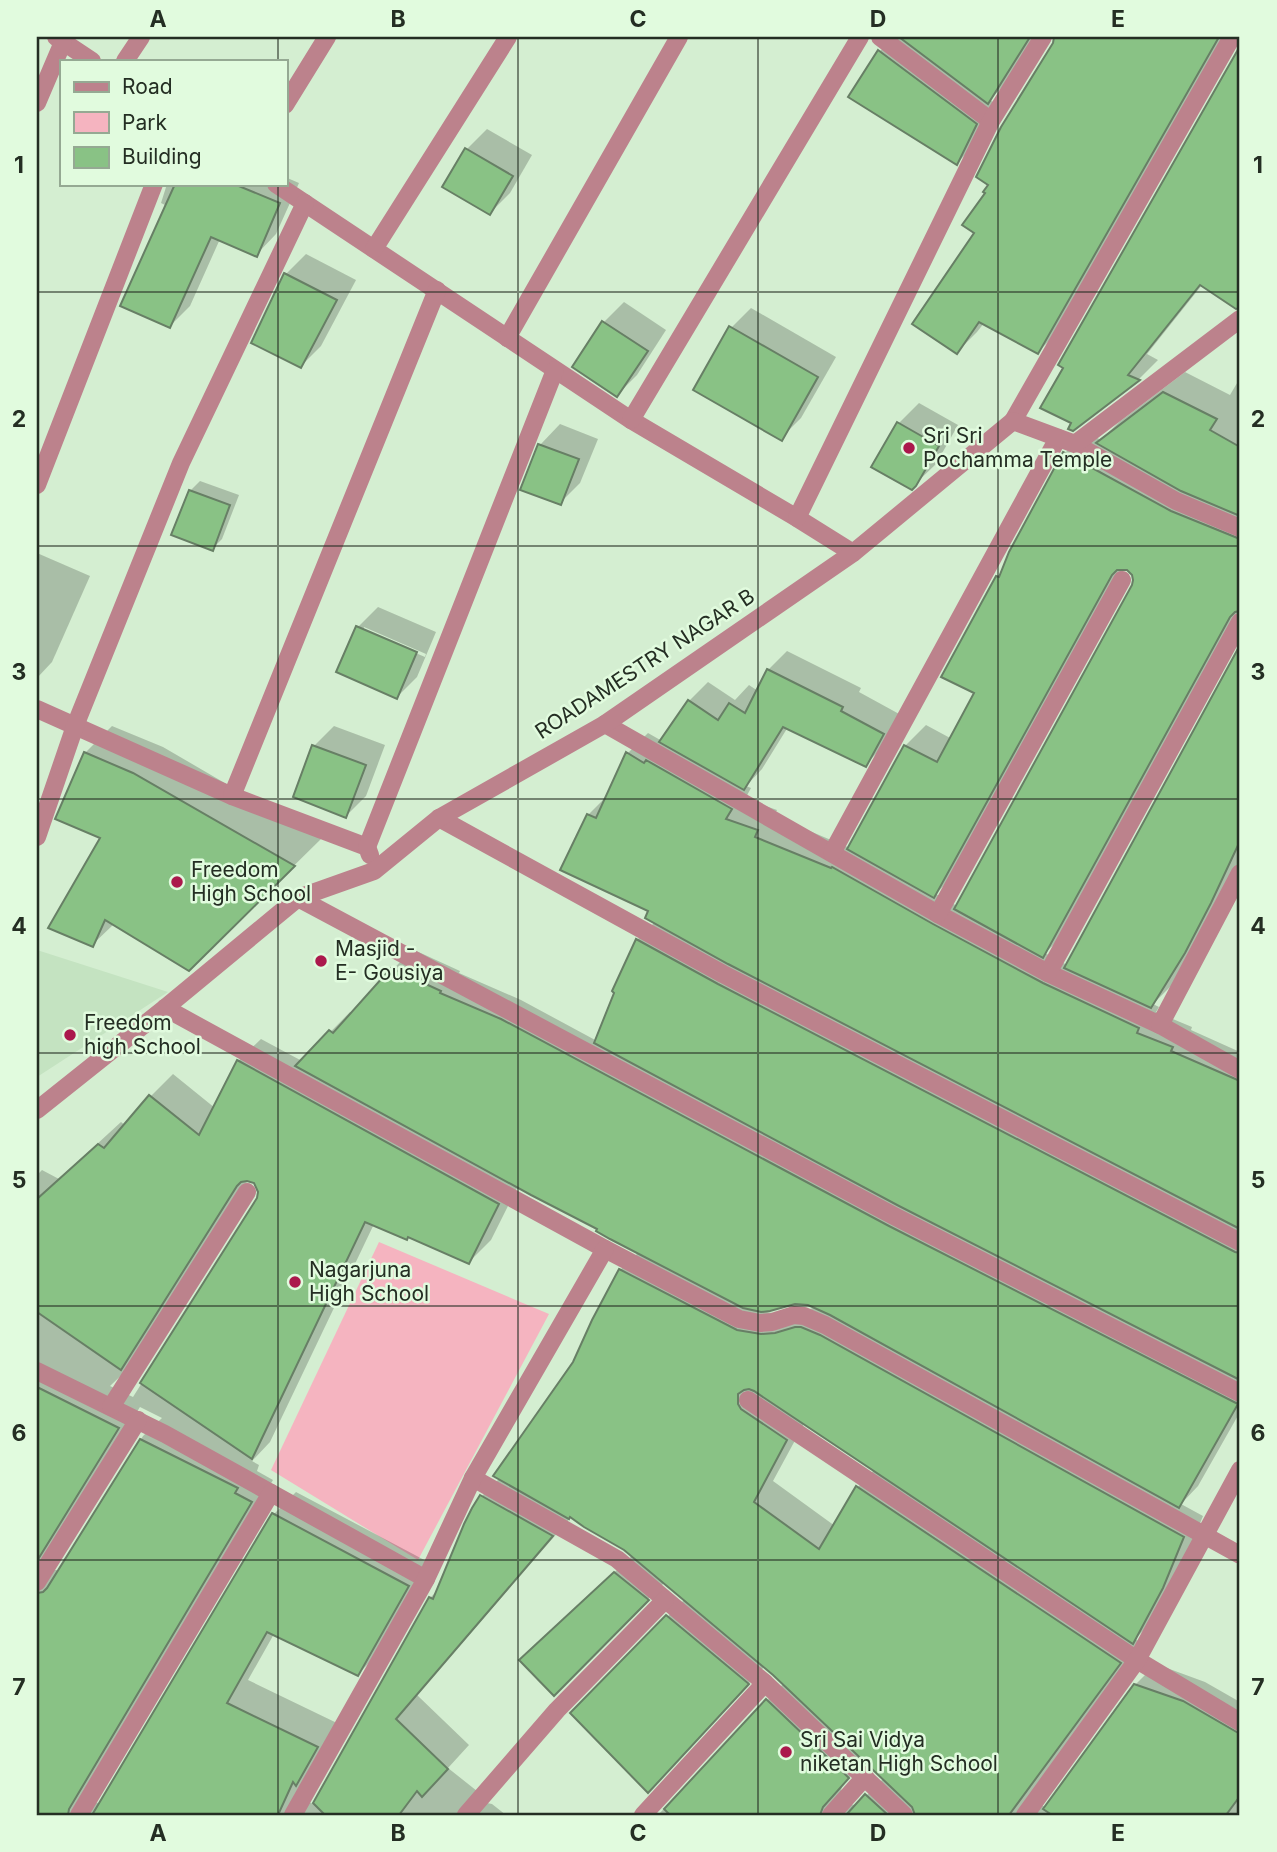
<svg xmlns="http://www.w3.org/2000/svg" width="1277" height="1852" font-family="Inter,sans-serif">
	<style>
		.built { fill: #c4e3c1 }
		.green { fill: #f5b4c0 }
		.shadow { fill: #0003; fill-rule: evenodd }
		.building { fill: #89c285; stroke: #677f65; stroke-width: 2 }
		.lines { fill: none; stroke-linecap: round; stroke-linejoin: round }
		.minor { stroke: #bc828c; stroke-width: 18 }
		.grid { fill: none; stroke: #242e23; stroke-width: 2; stroke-opacity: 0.55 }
		.poi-dot { fill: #ab184c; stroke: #e1fbde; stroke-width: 2.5 }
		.labels { text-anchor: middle; stroke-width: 5; stroke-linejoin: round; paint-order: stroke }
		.poi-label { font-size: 21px; fill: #242e23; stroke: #e1fbde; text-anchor: start }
		.street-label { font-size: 21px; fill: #242e23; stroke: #e1fbde }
		.neatline { fill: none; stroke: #242e23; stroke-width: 2.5 }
		.grid-label { font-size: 23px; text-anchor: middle; font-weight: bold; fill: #242e23 }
	</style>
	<rect width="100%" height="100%" fill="#d4eed1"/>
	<path class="built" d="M37,950l131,42 -131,85z"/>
	<path class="green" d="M379,1242l170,72 -131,246 -147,-90z"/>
	<g class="shadow">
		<path d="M894,37h142l-29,45 -17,18 6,4 -19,39 -20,20 -107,-67 30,-45z"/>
		<path d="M1056,37h170l-168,295 -20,20 -54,-29 -7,9 -20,20 19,-120 11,-39z"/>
		<path d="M1240,49v247l-8,8 -30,-19 -55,69 11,6 -19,19 -66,50 1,-7 -9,-55 -5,-3z"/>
		<path d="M487,129l45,26 -22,38 -20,20 -45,-26 22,-38z"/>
		<path d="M285,177l14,6 -23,51 -20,21 -36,-16 -30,67 -20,20 -3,-120 -6,-3 6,-19h118z"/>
		<path d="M306,254l50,26 -35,66 -20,20 -15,-92z"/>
		<path d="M624,302l42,28 -29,45 -20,20 -13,-73z"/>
		<path d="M751,308l85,49 -35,61 -20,20 -50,-110z"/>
		<path d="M1185,372l45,23 10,-17v234l-176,323 -19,18 22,12 173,-316v215l-34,66 -34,55 -19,19 6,3 -3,5 36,15 -1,3 49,22v360l-42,74 -17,18 22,12 -20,49 -30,56 -18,18 5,3 -102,162 8,3 89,-122 21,-21 49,18 35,20v113h-582l126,-132 -19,-17 -88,95 -104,-48 112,-114 -20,-17 -111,112 -5,-61 84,-78 -61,-39 -155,179 52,50 -21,23 29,23 5,11 10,2 14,11h-469v-640l5,-5 17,9 62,-57 5,4 25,-30 22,-22 42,34 23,-47 23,-22 41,22 48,-49 3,1 59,-64 48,22 -1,2 62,27 76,41 40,-101 18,-18 -4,-12 -63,-95 20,-20 20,-42 20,-20 14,8 27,-40 19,-19 27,18 14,-15 9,6 10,-21 19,-19 74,37 -2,4 42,23 -17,31 -19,19 -77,-38 -26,42 -16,17 5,2 -6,11 32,11 -3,6 76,32 55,-102 21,-21 26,14 24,-46 21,-116 6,-6 8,-19 54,-99 21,-21 15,8 18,-18zM1123,568h5l6,6v12l-177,320 -21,-12 18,-19zM248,1180h5l7,13 -2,6 -125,198 -23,-11 19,-18zM518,1186l81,42 40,24 -19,18 -46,93 -74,115 -18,18 -44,94 -8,8 -117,206 -4,-2 30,-78 -91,-44 26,-46 84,40 22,-22 50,-89 -134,-71 -22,22 -173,290 -6,-2 -4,-17 182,-305 -16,-9 2,-6 -7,-4 18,-19 104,-218 35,12 60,26 22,-22zM795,1302l14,2 7,3 -19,6 -15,2 -20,-4zM140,1407l22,11 -19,18 -83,134h-6l-5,-18zM805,1422l70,47 -17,18 -23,39 -62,-45zM865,1760l19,18 -27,27 -13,-1 -4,-7 2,-11z"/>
		<path d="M919,403l39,22 -22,39 -24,23 -13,-64z"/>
		<path d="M560,424l38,15 -18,44 -20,20 -38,-14 18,-44z"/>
		<path d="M200,481l39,14 -17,44 -10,10 -22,-58z"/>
		<path d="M37,553l53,23 -38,86 -15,16z"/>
		<path d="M378,607l58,25 -19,45 -20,20 -39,-70zM364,627l62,27 -1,3 -61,-26z"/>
		<path d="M112,726l51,21 158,92 -132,130 -75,-45 -22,21 10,-108 -17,-84z"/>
		<path d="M334,726l51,19 -19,51 -20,20 -32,-70z"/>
	</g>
	<g class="building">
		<path d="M899,37h131l-42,67z"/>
		<path d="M1054,37h165l-181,317 -59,-32 -22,32 -45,-30 62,-91 -12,-8 23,-32 -2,-1 5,-7 -12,-8 25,-50 52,-84z"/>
		<path d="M1240,46v262l-4,1 -36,-24 -72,90 12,5 -67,51 -5,-2 3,-6 -31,-15 23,-40 -5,-3z"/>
		<path d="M878,50l99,74 -20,41 -109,-68z"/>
		<path d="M465,148l48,28 -23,39 -48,-28z"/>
		<path d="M175,184h59l46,19 -23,54 -46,-20 -41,91 -50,-22z"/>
		<path d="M284,273l53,27 -36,68 -50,-25z"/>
		<path d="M602,321l46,30 -31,46 -45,-30z"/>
		<path d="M729,326l89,51 -36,64 -89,-51z"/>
		<path d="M1163,392l54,27 -7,11 30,17v69l-59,-25 -85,-48z"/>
		<path d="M897,422l42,24 -23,40 -4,4 -41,-23z"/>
		<path d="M538,444l41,15 -18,46 -41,-15z"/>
		<path d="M1063,452l108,59 69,28v72l-5,1 -5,5 -187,341 -89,-49 178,-324 1,-5 -1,-5 -5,-5h-10l-5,5 -178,323 -87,-49 57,-104 33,17 37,-69 -33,-16 55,-101 3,1 10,-25z"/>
		<path d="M189,490l41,15 -17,46 -42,-16z"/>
		<path d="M356,626l61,26 -20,47 -61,-27z"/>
		<path d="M1240,645v196l-29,62 -26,50 -34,55 -87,-40z"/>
		<path d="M767,669l76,38 -2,4 43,23 -18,33 -83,-40 -39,63 -85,-48 29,-42 30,20 11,-17 16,10z"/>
		<path d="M312,745l54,20 -20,53 -53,-21z"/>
		<path d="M84,752l49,21 162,93 -106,105 -84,-51 -12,27 -45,-19 52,-90 -45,-19z"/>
		<path d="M626,752l18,11 2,-3 86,49 -6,10 32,11 -3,7 76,31 1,-1 101,57 110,59 96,45 -2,5 36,14 -2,4 69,30v148l-512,-265 -83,-46 3,-7 -88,-41 27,-56 9,4z"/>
		<path d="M636,939l82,45 517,268 5,1v127l-341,-174 -305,-163 20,-50 -2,-2z"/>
		<path d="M391,968l50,23 -1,2 61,26 388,207 349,178 -59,104 -349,-193 -22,-10 -13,-1 -25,7 -9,1 -18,-4 -133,-69 -14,-8 1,-2 -66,-34 -236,-129 34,-36 4,3z"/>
		<path d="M237,1060l262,144 -30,60 -61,-27 -1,3 -42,-18 -113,237 -112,-76 117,-185 1,-6 -4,-9 -7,-2 -6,1 -4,4 -116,184 -84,-58v-113l61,-55 6,4 45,-53 50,40z"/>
		<path d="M619,1269l118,61 24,4 14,-1 20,-6h6l19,8 364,202 -21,51 -30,56 -379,-253 -5,-2 -5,1 -6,4v10l3,5 46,31 -33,62 65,47 37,-63 265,177 -112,152h-94l-3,-8 -139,-132 -149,-125 -40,-23 -14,-10 -1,2 -76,-43 80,-114 19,-42z"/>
		<path d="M37,1387l82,41 -82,133z"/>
		<path d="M140,1439l98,49 -3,5 17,9 -183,307 -1,6h-31v-222l6,-1 4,-4z"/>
		<path d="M480,1495l73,41 -157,183 52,50 -26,28 -5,-6 -18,24h-74l-12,-12 116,-206 4,2 31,-75 8,-16z"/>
		<path d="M272,1513l137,73 -51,90 -91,-44 -40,71 91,44 -22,39 -3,-4 -15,33h-186z"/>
		<path d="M614,1572l35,28 -95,96 -35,-36z"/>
		<path d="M666,1615l83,69 -101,109 -78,-80z"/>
		<path d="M1134,1684l49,17 57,33v62l-14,19h-174l-9,-6z"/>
		<path d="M766,1699l83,79 -26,29 -3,8h-150l-6,-6z"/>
		<path d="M865,1794l23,21h-42z"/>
	</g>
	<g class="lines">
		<g class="minor">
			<path d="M56,37l36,24"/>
			<path d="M880,37l111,84"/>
			<path d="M125,61l16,-24"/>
			<path d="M37,103l26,-61"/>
			<path d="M285,105l42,-68"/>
			<path d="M276,184l355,236 166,98 56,35"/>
			<path d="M374,249l134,-212"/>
			<path d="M507,338l172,-301"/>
			<path d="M631,420l229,-383"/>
			<path d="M1013,421l219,-384"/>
			<path d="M1075,444l101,57 64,27"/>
			<path d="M37,485l117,-301"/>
			<path d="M797,518l194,-397 52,-84"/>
			<path d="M37,709l195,87 135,51 3,8"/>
			<path d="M605,724l333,190 110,59 112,52 80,45"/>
			<path d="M232,796l205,-506"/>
			<path d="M439,818l284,156 517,268"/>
			<path d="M37,837l38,-111 106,-263 124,-260"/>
			<path d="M367,847l188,-477"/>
			<path d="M832,853l226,-415"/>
			<path d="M298,898l596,318 346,177"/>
			<path d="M938,914l184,-334"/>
			<path d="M1048,973l192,-351"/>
			<path d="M165,1008l440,241 134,70 21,4 12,-1 22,-7 10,1 21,9 415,230"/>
			<path d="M1160,1025l80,-152"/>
			<path d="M37,1110l128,-102 133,-110 76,-27 65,-53 166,-94 248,-171 160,-132 62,23 165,-125"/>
			<path d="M37,1371l128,63 261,145"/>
			<path d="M748,1400l389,260 103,62"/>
			<path d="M111,1407l136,-215"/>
			<path d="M473,1478l144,81 148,124 139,132"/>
			<path d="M37,1582l101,-162"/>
			<path d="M79,1815l192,-322"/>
			<path d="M293,1815l133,-236 47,-101 132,-229"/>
			<path d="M466,1815l91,-105 108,-110"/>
			<path d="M643,1815l122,-132"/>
			<path d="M831,1815l34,-38"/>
			<path d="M1025,1815l112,-155 103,-190"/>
		</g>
	</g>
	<path class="grid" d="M278,37v24M518,37v1778M758,37v1778M998,37v1778M278,184v1631M37,292h1203M37,546h1203M37,799h1203M37,1053h1203M37,1306h1203M37,1560h1203"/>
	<g class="poi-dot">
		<circle cx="909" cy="448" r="7"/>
		<circle cx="177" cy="882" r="7"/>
		<circle cx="321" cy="961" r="7"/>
		<circle cx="70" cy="1035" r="7"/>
		<circle cx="295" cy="1282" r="7"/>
		<circle cx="786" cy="1752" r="7"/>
	</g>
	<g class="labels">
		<g class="poi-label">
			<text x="923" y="443">Sri Sri<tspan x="923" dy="24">Pochamma Temple</tspan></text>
			<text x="191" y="877">Freedom<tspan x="191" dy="24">High School</tspan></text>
			<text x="335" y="956">Masjid -<tspan x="335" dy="24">E- Gousiya</tspan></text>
			<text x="84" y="1030">Freedom<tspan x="84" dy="24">high School</tspan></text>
			<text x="309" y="1277">Nagarjuna<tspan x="309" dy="24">High School</tspan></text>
			<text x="800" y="1747">Sri Sai Vidya<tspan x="800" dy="24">niketan High School</tspan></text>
		</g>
		<g class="street-label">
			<text transform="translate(645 664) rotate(-33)" y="7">ROADAMESTRY NAGAR B</text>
		</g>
	</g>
	<rect width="1277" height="1852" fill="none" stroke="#e1fbde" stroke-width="77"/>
	<rect x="60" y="60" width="228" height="126" fill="#e1fbde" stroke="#95a993" stroke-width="2"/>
	<rect x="74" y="82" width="35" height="10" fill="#bc828c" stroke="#95a993" stroke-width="2"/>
	<text x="122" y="94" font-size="21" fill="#242e23">Road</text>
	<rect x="74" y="112" width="35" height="21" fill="#f5b4c0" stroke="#95a993" stroke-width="2"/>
	<text x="122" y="130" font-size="21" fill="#242e23">Park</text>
	<rect x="74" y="147" width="35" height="21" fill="#89c285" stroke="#95a993" stroke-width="2"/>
	<text x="122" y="164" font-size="21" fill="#242e23">Building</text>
	<rect x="38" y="38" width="1200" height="1776" class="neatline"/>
	<g class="grid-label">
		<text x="158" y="27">A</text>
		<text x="398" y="27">B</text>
		<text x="638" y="27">C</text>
		<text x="878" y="27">D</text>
		<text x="1118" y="27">E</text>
		<text x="19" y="173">1</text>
		<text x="1258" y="173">1</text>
		<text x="19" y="427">2</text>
		<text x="1258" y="427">2</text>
		<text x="19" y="680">3</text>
		<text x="1258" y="680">3</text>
		<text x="19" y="934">4</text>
		<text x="1258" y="934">4</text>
		<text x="19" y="1188">5</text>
		<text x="1258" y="1188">5</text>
		<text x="19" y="1441">6</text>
		<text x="1258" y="1441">6</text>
		<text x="19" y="1695">7</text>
		<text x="1258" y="1695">7</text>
		<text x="158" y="1841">A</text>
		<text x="398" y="1841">B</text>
		<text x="638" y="1841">C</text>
		<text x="878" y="1841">D</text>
		<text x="1118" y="1841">E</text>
	</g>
</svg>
